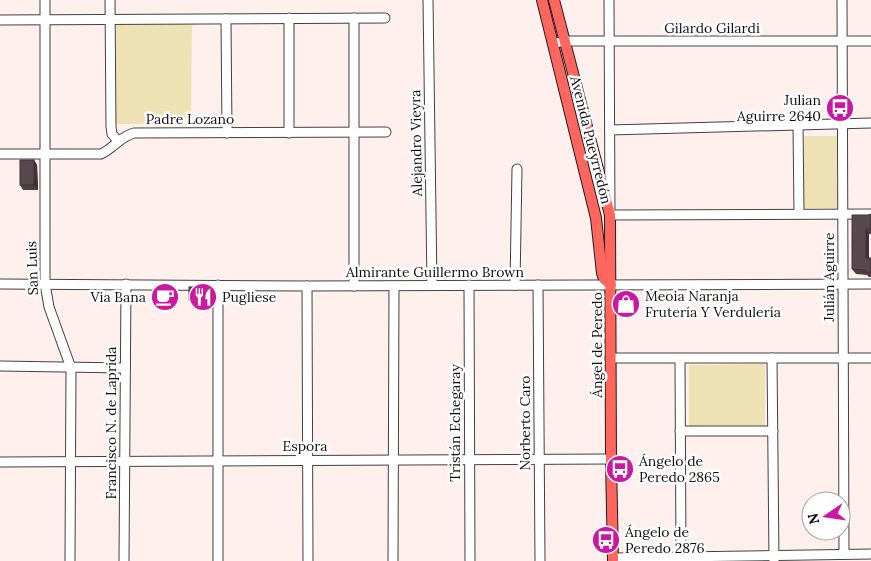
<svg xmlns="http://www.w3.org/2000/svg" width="871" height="561" font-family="Lora,serif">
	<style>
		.green { fill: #eee1b4 }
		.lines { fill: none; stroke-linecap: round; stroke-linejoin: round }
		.minor-casing { stroke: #414141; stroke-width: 11 }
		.major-casing { stroke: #1f1f1f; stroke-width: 12 }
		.minor { stroke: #fff; stroke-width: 9 }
		.major { stroke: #ff675e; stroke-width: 10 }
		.wall { fill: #4c3f43 }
		.shaded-wall { fill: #3e3337 }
		.building { fill: #58494e; stroke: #3e3337 }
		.labels { text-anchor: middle; stroke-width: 5; stroke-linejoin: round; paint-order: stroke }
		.street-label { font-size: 14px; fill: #0e0e0e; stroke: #fff }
		.poi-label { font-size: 14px; fill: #0e0e0e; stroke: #fff; text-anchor: start }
	</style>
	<rect width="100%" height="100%" fill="#fff0ee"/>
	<g class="green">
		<path d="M116,23l76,1 -1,100h-75z"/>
		<rect x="804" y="136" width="33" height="72"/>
		<path d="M765,364v62h-76v-61z"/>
	</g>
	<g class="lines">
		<defs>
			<g id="minor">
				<path d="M45,0v284l4,23 22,61 -1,193"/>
				<path d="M110,0l1,127 1,7 6,7"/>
				<path d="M428,0l4,285"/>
				<path d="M609,0l1,215 261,-1"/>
				<path d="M842,0l2,554"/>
				<path d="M354,18v268"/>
				<path d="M226,19l1,114"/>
				<path d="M0,20l385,-2"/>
				<path d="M553,44l11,-3h307"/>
				<path d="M798,125l1,89"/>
				<path d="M610,130l261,-7"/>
				<path d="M289,133v-115"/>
				<path d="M0,154h101c13,-6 20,-18 33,-21l252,-1"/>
				<path d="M0,284l307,2 564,-2"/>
				<path d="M218,285v276"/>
				<path d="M469,285l1,276"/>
				<path d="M515,285l2,-116"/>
				<path d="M538,285l2,276"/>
				<path d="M307,286l1,275"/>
				<path d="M611,358h260"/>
				<path d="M772,358l2,203"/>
				<path d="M680,359l1,198"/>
				<path d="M0,366l125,2"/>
				<path d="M680,431h93"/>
				<path d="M0,462l611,-3"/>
				<path d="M613,558l258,-4"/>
				<path d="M124,561l2,-277"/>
				<path d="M393,561l1,-275"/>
			</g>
			<g id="major">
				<path d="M542,0l54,218 6,55 2,6 7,6"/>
				<path d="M554,0l56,215 1,244 2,102"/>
			</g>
		</defs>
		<use href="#minor" class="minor-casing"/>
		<use href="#major" class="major-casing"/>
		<use href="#minor" class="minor"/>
		<use href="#major" class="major"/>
	</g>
	<g class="wall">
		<path d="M34,160l3,5 1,25h-15l-3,-5z"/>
		<path d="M871,214v20h-2v24h2v19h-2l-2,-2 -11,-1 -4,-5 16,-54z"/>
		<path d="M172,291v13h-14l-2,-4z"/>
		<path d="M212,292v13h-20l-3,-5z"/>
		<path d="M632,293v17h-12l-2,-3z"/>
	</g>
	<g class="shaded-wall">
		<path d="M34,160l3,5 1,25 -4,-5z"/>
		<path d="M866,229l3,5v29l-3,-5z"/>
		<path d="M208,287l4,5v13l-4,-5z"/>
		<path d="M170,288l2,3v13l-2,-3z"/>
		<path d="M630,290l2,3v17l-3,-4z"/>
	</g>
	<g class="building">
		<rect x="20" y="160" width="14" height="25"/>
		<path d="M871,214v15h-5v29h5v14h-6v-2l-13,-1v-54h16z"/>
		<rect x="189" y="287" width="19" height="13"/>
		<path d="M156,288h14v13l-14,-1z"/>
		<path d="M624,290h6l-1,16 -11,1 -1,-13z"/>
	</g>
	<defs>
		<symbol id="bus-disc" viewBox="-11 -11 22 22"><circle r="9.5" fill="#cc17a0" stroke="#fff"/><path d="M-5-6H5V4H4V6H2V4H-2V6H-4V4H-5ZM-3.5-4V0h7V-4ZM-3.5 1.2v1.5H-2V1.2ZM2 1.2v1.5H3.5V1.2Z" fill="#fff"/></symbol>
		<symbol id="cafe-disc" viewBox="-11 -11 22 22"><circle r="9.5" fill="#cc17a0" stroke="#fff"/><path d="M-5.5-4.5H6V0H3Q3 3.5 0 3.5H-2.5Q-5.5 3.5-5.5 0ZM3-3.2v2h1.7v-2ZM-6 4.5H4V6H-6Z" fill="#fff"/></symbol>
		<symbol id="restaurant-disc" viewBox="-11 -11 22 22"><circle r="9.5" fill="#cc17a0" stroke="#fff"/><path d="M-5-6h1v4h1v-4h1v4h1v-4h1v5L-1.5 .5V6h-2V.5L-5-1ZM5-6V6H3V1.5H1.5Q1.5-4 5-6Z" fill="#fff"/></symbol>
		<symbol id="shop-disc" viewBox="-11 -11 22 22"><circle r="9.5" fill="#cc17a0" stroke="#fff"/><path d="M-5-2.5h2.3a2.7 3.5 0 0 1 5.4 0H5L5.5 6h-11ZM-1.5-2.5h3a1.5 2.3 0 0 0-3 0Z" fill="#fff"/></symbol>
	</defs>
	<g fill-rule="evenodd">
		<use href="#bus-disc" x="824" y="92" width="32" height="32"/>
		<use href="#cafe-disc" x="149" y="281" width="32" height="32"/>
		<use href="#restaurant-disc" x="187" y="281" width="32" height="32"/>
		<use href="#shop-disc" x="610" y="288" width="32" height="32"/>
		<use href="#bus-disc" x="604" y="453" width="32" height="32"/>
		<use href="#bus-disc" x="590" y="524" width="32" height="32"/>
	</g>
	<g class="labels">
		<g class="street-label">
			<text x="712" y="33">Gilardo Gilardi</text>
			<text x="190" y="124">Padre Lozano</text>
			<text transform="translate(591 140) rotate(76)" y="5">Avenida Pueyrredón</text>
			<text transform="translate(416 143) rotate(-91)" y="5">Alejandro Vieyra</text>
			<text transform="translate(32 268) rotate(-92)" y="5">San Luis</text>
			<text x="435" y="277">Almirante Guillermo Brown</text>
			<text transform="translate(829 277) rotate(-90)" y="5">Julián Aguirre</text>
			<text transform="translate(597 345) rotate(-90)" y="5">Ángel de Peredo</text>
			<text transform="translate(111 423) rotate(-90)" y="5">Francisco N. de Laprida</text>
			<text transform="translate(455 423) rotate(-90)" y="5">Tristán Echegaray</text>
			<text transform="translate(525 423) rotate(-90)" y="5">Norberto Caro</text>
			<text x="305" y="451">Espora</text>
		</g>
		<g class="poi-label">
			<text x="821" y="105" text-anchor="end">Julian<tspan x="821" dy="16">Aguirre 2640</tspan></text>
			<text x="645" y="301">Meoia Naranja<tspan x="645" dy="16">Frutería Y Verdulería</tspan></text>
			<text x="146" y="302" text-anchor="end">Via Bana</text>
			<text x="222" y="302">Pugliese</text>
			<text x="639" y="466">Ángelo de<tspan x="639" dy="16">Peredo 2865</tspan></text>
			<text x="625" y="537">Ángelo de<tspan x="625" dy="16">Peredo 2876</tspan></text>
		</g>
	</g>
	<g transform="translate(826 516) rotate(257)"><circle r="24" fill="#ffffff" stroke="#9f9f9f"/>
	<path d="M0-4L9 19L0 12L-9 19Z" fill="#cc17a0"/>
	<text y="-8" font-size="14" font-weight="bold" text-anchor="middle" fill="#0e0e0e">N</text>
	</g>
</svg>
